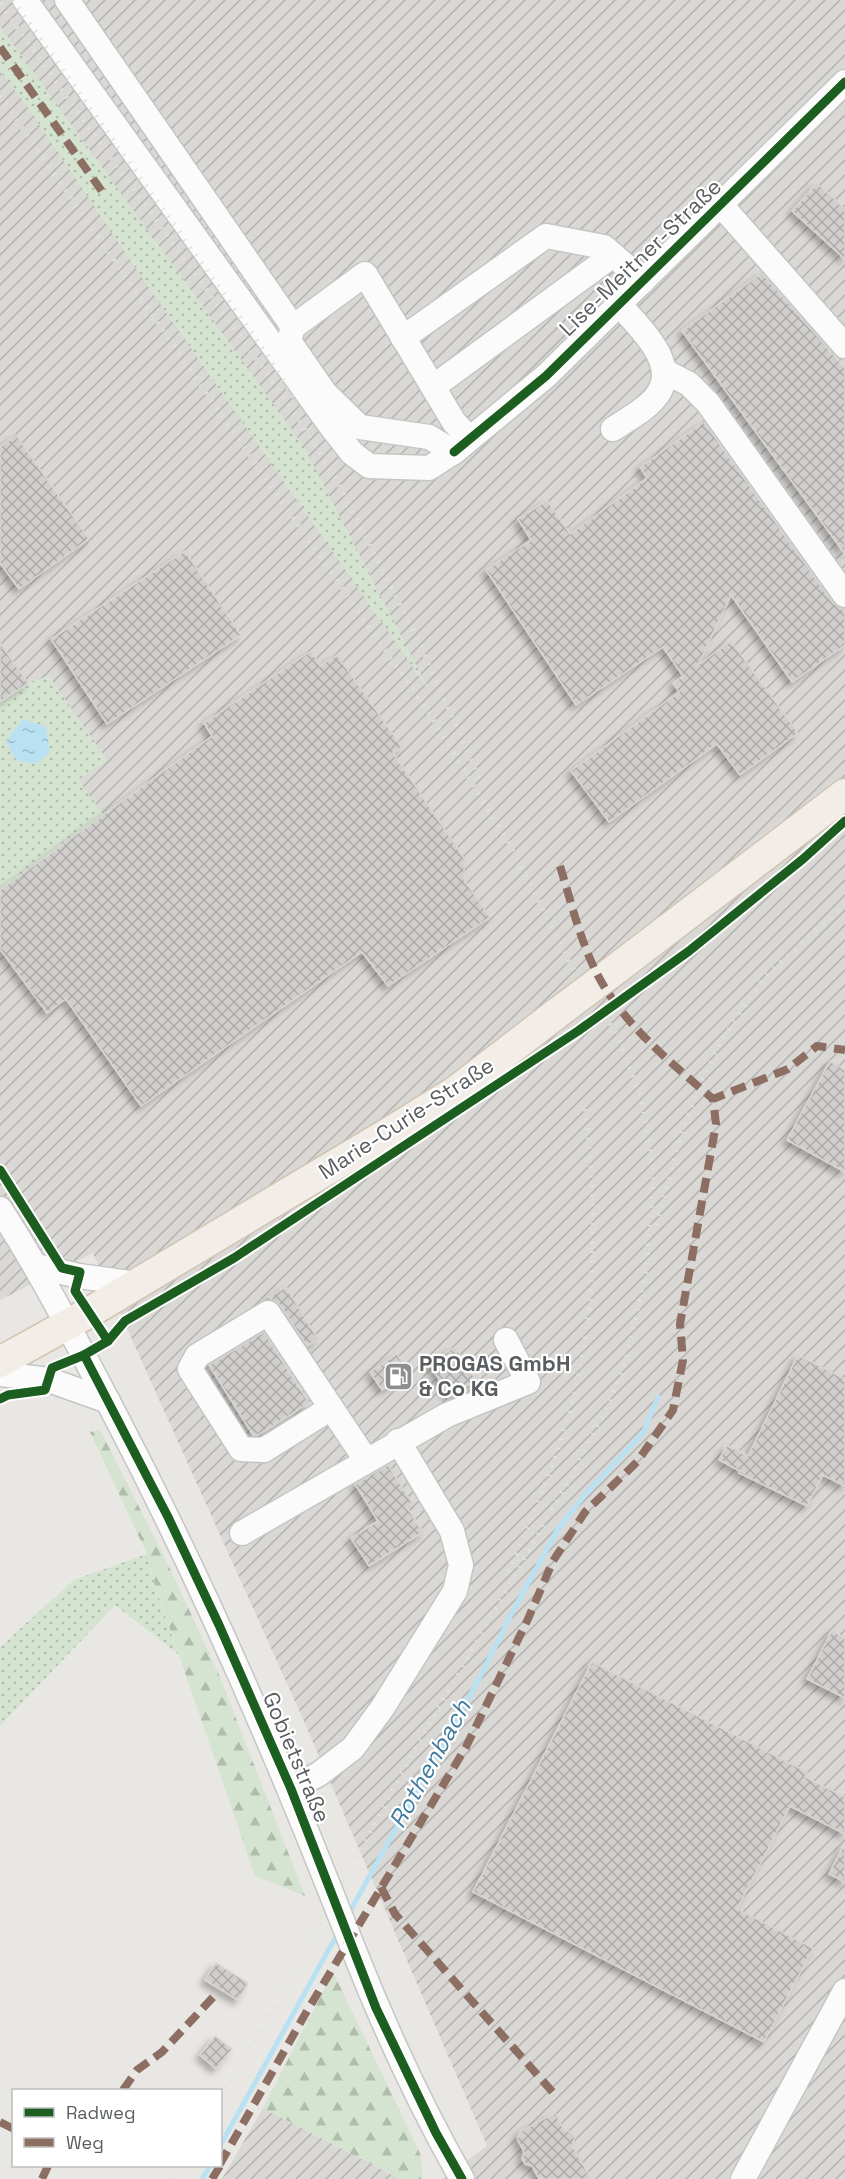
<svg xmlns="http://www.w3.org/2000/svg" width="845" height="2179" font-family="'Space Grotesk',sans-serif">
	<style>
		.industrial { fill: url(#industrial-furrows) }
		.grass { fill: url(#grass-dots) }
		.forest { fill: url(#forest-firs) }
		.water { fill: url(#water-ripples) }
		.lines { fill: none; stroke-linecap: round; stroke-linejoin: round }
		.stream { stroke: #b9e1f2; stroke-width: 5 }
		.building { fill: url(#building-cross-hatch); stroke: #d8d6d3; stroke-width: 1.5; filter: url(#shadow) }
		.minor-casing { stroke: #c5c5c5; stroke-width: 27 }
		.major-casing { stroke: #d0c4b3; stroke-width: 33 }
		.minor { stroke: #fcfbfb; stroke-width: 24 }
		.major { stroke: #f2eee7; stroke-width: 30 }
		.rail { stroke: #e0e1e1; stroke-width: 4.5; stroke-dasharray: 1.5 8; stroke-linecap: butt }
		.minor-bridge-casing { stroke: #c5c5c5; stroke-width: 27; stroke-linecap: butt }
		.major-bridge-casing { stroke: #d0c4b3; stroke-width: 33; stroke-linecap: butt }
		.minor-bridge { stroke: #fcfbfb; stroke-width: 24 }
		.major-bridge { stroke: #f2eee7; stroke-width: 30 }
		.quiet { stroke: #8d6e63; stroke-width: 8; stroke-dasharray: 15 8; stroke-linecap: butt }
		.cycleway-casing { stroke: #fff; stroke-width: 13 }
		.cycleway { stroke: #1b5e20; stroke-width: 9 }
		.labels { text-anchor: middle; stroke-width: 4.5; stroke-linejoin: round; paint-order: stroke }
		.street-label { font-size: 22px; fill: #5a5e61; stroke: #fff }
		.poi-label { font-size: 22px; font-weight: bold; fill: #5a5e61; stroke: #fff; text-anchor: start }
		.water-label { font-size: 24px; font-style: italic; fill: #417ca0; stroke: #fff }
	</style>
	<defs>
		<pattern id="industrial-furrows" width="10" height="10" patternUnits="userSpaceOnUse" patternTransform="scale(1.5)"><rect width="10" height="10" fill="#dad8d5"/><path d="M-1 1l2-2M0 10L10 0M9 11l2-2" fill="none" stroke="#b4b2b0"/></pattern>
		<pattern id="grass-dots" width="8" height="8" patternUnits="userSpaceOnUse" patternTransform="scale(1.5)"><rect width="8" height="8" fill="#d5e4d0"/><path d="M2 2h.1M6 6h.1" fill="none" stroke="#b0bcac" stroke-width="1.8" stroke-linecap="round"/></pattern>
		<pattern id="forest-firs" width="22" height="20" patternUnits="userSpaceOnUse" patternTransform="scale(1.5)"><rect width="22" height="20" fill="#d5e4d0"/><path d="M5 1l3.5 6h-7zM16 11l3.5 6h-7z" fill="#b0bcac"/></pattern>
		<pattern id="water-ripples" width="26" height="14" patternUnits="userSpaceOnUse" patternTransform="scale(1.5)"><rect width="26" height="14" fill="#b9e1f2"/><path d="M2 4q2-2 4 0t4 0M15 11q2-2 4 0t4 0" fill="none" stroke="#99bac7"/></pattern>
		<pattern id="building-cross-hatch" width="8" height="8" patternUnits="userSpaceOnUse" patternTransform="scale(1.5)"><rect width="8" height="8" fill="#d1cfcd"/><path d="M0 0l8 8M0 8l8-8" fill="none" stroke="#adabaa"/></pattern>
		<filter id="shadow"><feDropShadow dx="-4.5" dy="4.5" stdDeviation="3" flood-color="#0004"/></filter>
	</defs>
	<rect width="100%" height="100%" fill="#e9e7e4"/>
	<g class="industrial">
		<path d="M0,0h845v2179h-403l45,-33 -184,-427 -210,-466 -93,47z"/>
		<path d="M263,2108l137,71h-178z"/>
	</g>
	<g class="grass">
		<path d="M0,26l303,419 126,245 -282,-405 -123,-183 -24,-31z"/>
		<path d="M49,676l58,84 -29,20 26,35 -104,75v-188l28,-19z"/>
		<path d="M147,1554l5,23 26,77 -63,-49 -115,121v-79l74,-67z"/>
	</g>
	<g class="forest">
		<path d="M100,1430l66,130 52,112 87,224 -50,-20 -103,-299 -5,-23 -57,-122z"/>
		<path d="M333,1972l87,181 3,26h-23l-137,-71z"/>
	</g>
	<path class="water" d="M23,719l23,8 4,25 -14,12 -20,-4 -10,-19z"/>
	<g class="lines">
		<g class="stream">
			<path d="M348,1915l131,-236 36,-72 43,-78 26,-33 59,-63 15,-36"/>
			<path d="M220,2146l119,-215"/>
			<path d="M202,2179l8,-13"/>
		</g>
	</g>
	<g class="building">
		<path d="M817,183l28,26v50l-53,-48z"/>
		<path d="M762,273l83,95v186l-163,-223z"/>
		<path d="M704,422l129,181 12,8v34l-53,37 -61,-87 -33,70 33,-24 67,92 -58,42 -23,-31 -108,78 -38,-51 108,-79 -6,-9 10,-7 -20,-29 -87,58 -90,-135 45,-30 -13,-21 29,-19 23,34 77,-56 -7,-11z"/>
		<path d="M16,435l73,104 -70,50 -19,-26v-116z"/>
		<path d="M185,551l56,84 -134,89 -56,-85z"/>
		<path d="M0,643l28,40 -28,19z"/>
		<path d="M311,651l9,15 17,-11 65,92 -9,6 71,105v22l26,37 -102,69 -26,-34 -221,154 -75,-107 -19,14 -47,-64v-59l212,-154 -8,-13z"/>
		<path d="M830,1061l15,9v102l-58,-32z"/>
		<path d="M286,1287l32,52 -11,7 -27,-41 -11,-8z"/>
		<path d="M264,1332l45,71 -51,32h-5l-44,-70z"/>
		<path d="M455,1347l21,33 -27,16 -20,-33z"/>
		<path d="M397,1354l12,19 -27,17 -12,-18z"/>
		<path d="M798,1355l47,24v107l-22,-11 -16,31 -68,-33 1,-2 -21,-11 8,-15 21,11z"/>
		<path d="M388,1465l24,38 -6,3 17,26 -54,34 -18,-28 27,-17 -23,-37z"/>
		<path d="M832,1631l13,7v60l-38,-19z"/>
		<path d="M592,1662l215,110 -2,5 40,20v37l-55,-28 -53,103 76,39 -49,94 -291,-150z"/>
		<path d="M845,1843v39l-16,-8z"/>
		<path d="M216,1963l32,20 -10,17 -33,-20z"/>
		<path d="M215,2036l17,13 -16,20 -16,-14z"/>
		<path d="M555,2113l9,17 7,2 4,6 -3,7 19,34h-52l-7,-13 -7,-2 -3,-5 2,-7 -7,-14 4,-7z"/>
	</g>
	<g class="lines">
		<defs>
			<g id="minor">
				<path d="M25,0l305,425 22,28 17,13 60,2 25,-16 92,-76 299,-294"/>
				<path d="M67,0l226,327"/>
				<path d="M721,205l124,141"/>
				<path d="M403,338l143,-102 58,11 39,34"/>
				<path d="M664,371l25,13 19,19 137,192"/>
				<path d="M433,387l180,-132"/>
				<path d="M613,429c12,-8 25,-15 35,-24 40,-34 -5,-73 -29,-101"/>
				<path d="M454,452l-25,-15 -69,-10 -35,-34 -36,-52 4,-14 72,-53 89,148 15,16"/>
				<path d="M0,1209c43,66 78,136 115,206 81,155 151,313 215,475"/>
				<path d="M36,1266l43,10 58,8"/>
				<path d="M0,1374l49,6 59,21"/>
				<path d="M331,1408l-67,42 -23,-1 -51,-80 7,-13 71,-43 98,147"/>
				<path d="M242,1533l205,-118 81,-33 -22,-42"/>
				<path d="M291,1789l28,-15 34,-26 30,-41 72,-116 6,-26 -9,-34 -54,-90"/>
				<path d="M353,1948c31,79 67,157 109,231"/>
				<path d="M743,2179l102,-188"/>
			</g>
			<g id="major">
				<path d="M616,969l229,-175"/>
				<path d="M0,1362l90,-50 300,-180 66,-41 100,-77"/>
			</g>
		</defs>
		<use href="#minor" class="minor-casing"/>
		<use href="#major" class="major-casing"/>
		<use href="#minor" class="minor"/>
		<use href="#major" class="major"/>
		<g class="rail">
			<path d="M13,0l254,354 29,48"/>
			<path d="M0,4l295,409 42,68 52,102 29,57 64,145"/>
			<path d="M0,96l431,620 79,129 59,116 49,75 24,65 12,75 -8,93"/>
			<path d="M657,1225l23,-87 19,-52 24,-48 42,-62 80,-71"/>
			<path d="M508,1572c23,-52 45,-103 61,-158 28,-101 29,-207 15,-311"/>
			<path d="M220,2097l79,-133 116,-215 156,-272 37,-72 17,-41 23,-101"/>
			<path d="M172,2179l8,-13"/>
		</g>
		<defs>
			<path id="minor-bridge" d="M330,1890l23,58"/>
			<path id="major-bridge" d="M556,1014l60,-45"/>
		</defs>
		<use href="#minor-bridge" class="minor-bridge-casing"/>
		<use href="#major-bridge" class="major-bridge-casing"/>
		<use href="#minor-bridge" class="minor-bridge"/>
		<use href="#major-bridge" class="major-bridge"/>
		<g class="quiet">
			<path d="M0,47l106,150"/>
			<path d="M560,866c13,42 23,88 47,125 27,42 69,76 106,108"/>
			<path d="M381,1887l14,27 162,183"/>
			<path d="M123,2090l14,-20 25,-18 55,-59"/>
			<path d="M0,2122l14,7"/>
			<path d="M220,2164l87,-153 159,-264 62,-128 25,-58 32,-49 52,-50 36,-52 10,-50 -3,-36 36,-200 -3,-25 75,-30 29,-23 28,4"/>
			<path d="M42,2179l6,-13"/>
			<path d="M212,2179l8,-13"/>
		</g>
		<defs>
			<g id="cycleway">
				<path d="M454,452l92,-76 299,-294"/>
				<path d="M0,1170l62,98 18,4 -5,19 33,50"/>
				<path d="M84,1355l84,162 51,108 72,164 85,219 60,125 26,46"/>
				<path d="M0,1399l8,-4 37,-5 7,-22 32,-13 24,-14 17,-20 109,-63 344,-227 111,-80 114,-92 42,-38"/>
			</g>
		</defs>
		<use href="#cycleway" class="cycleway-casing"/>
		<use href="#cycleway" class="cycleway"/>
	</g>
	<defs>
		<symbol id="fuel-square" viewBox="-11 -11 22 22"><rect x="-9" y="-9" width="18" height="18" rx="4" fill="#8c8e8f" stroke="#fff"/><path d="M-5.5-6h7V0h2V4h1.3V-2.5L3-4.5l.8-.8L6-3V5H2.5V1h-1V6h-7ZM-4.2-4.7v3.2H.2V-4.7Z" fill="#fff"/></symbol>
	</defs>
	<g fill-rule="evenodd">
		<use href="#fuel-square" x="382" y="1360" width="33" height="33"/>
	</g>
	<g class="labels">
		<g class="street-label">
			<text transform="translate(640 257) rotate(-44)" y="8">Lise-Meitner-Straße</text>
			<text transform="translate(406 1118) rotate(-33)" y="8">Marie-Curie-Straße</text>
			<text transform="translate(297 1757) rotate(67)" y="8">Gobietstraße</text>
		</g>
		<g class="poi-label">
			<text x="419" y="1371">PROGAS GmbH<tspan x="419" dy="25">&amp; Co KG</tspan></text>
		</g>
		<g class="water-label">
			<text transform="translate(430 1764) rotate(-61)" y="8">Rothenbach</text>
		</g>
	</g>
	<rect x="12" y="2089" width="210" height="78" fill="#ffffff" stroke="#bdbfc0" stroke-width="1.5"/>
	<rect x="24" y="2108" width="30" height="9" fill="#1b5e20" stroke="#bdbfc0" stroke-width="1.5"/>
	<text x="66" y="2119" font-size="18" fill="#5a5e61">Radweg</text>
	<rect x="24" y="2138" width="30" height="9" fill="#8d6e63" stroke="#bdbfc0" stroke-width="1.5"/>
	<text x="66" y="2149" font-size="18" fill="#5a5e61">Weg</text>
</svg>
